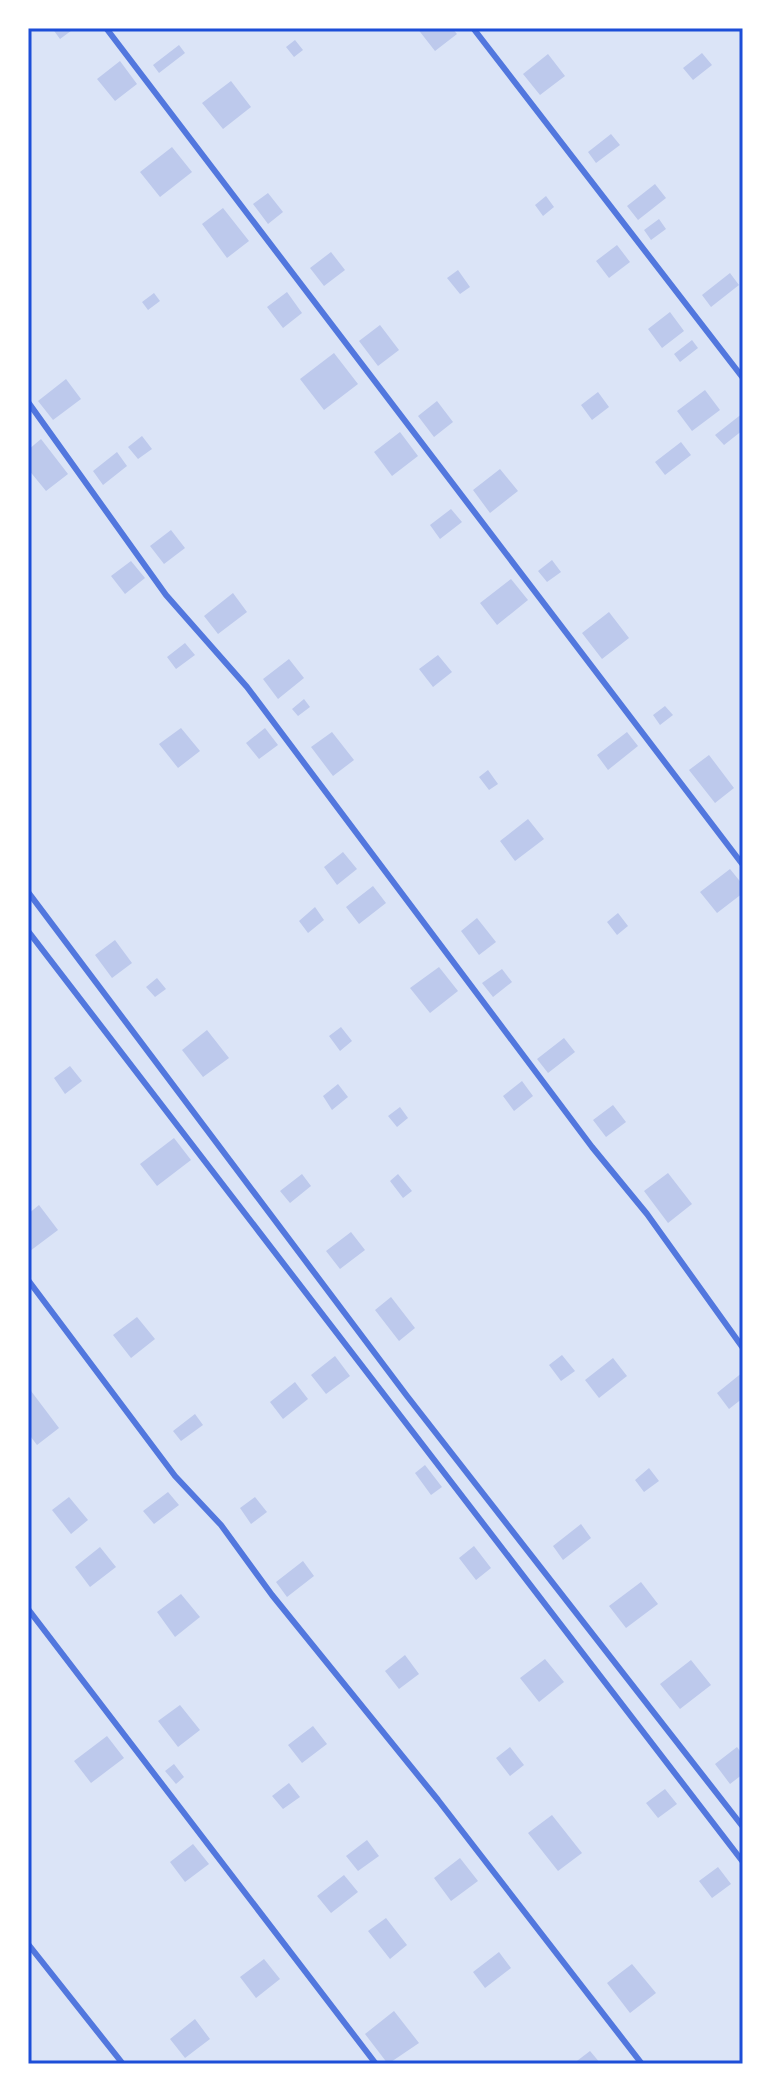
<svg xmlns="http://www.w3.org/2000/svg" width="771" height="2092" font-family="'Fira Sans',sans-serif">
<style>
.green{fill:#dbe4f7}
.building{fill:#bdc9ec}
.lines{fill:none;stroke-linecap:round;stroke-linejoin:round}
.service{stroke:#5277de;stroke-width:6}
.neatline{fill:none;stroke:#1d4ed8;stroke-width:3}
</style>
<rect width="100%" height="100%" fill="#f2f2f2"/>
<!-- green -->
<path class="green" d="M28 28H743V2064H28Z"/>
<!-- building -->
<path class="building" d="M52 28H75L60 39Z
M417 28H452L457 34 435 51Z
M295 40 303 50 294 57 286 47Z
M179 45 185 53 159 73 153 65Z
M702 53 712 65 693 80 683 68Z
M548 54 565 76 540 95 523 74Z
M120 61 137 84 115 101 97 79Z
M231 81 251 107 223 129 202 103Z
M611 134 620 145 596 163 588 152Z
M172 147 192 172 160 197 140 172Z
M655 184 666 198 638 220 627 206Z
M268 193 283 212 268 224 253 204Z
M546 196 554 207 543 216 535 205Z
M223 208 249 241 227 258 202 224Z
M659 219 666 229 651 240 644 230Z
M617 245 630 262 609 278 596 261Z
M331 252 345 270 324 286 310 268Z
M458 270 470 287 460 294 447 278Z
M730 273 739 285 711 307 702 295Z
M287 292 302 313 283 328 267 307Z
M154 293 160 301 148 310 142 302Z
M670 312 684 331 662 348 648 329Z
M380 325 399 350 378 366 359 341Z
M692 340 698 348 680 362 674 354Z
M334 353 358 384 324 410 300 379Z
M66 379 81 399 53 420 38 401Z
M705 390 720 410 692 431 677 411Z
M598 392 609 407 592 420 581 405Z
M437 401 453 422 434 437 418 416Z
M743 413V430L724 445 715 435Z
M400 432 418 456 392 476 374 452Z
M142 436 152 449 138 459 128 447Z
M41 439 68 474 46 491 28 469V450Z
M681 442 691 455 665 475 655 462Z
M117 452 127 466 103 485 93 471Z
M500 469 518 491 490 513 473 490Z
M451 509 462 522 440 539 430 525Z
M171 530 185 548 164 564 150 546Z
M552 560 561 572 547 582 538 571Z
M131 561 145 578 125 594 111 576Z
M511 579 528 600 497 625 480 603Z
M233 593 247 612 218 634 204 616Z
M609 612 629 638 602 659 582 633Z
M185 643 195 655 176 669 167 657Z
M438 655 452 672 433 687 419 669Z
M289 659 304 678 278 699 263 679Z
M304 699 310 707 298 716 292 709Z
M665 706 673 715 660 725 653 715Z
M181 728 200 751 178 768 159 744Z
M265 728 278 745 259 759 246 743Z
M332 732 354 760 333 776 311 747Z
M627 732 638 746 608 770 597 755Z
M709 755 734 788 715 803 689 770Z
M488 770 498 784 489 790 479 777Z
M528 819 544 839 515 861 500 841Z
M343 852 357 869 337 885 324 867Z
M730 869 743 885V893L717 913 700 892Z
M373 886 386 903 359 924 346 907Z
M315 907 324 920 308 933 299 921Z
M618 913 628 926 617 935 607 922Z
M477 918 496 942 479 955 461 931Z
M115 940 132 963 112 978 95 955Z
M439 967 458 991 430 1013 410 988Z
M502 969 512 982 493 997 482 983Z
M157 978 166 989 155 997 146 987Z
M341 1027 352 1041 340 1051 329 1036Z
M207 1030 229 1058 203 1077 182 1050Z
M564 1038 575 1052 548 1073 537 1059Z
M70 1066 82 1081 65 1094 54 1078Z
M522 1081 533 1096 514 1111 503 1096Z
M338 1084 348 1097 332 1110 323 1096Z
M613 1105 626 1122 606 1137 593 1120Z
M400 1107 408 1118 397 1127 388 1116Z
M174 1138 191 1160 157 1186 140 1164Z
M668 1173 692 1204 668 1223 644 1191Z
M302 1174 311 1186 290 1203 280 1191Z
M398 1174 412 1191 403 1198 390 1181Z
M39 1205 58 1230 30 1251 28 1214Z
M351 1232 365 1250 340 1269 326 1251Z
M391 1297 415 1328 399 1341 375 1310Z
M137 1317 155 1339 131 1358 113 1335Z
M562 1355 575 1371 561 1381 549 1365Z
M335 1356 350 1376 326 1394 311 1375Z
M613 1358 627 1376 599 1398 585 1380Z
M743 1372V1398L729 1409 717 1393Z
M295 1382 308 1399 283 1419 270 1402Z
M28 1387 59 1428 37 1445 28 1433Z
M195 1414 203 1425 181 1441 173 1431Z
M425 1465 442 1487 431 1495 415 1473Z
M649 1468 659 1481 644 1492 635 1480Z
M168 1492 179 1505 154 1524 143 1511Z
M69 1497 88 1520 71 1534 52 1510Z
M255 1497 267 1512 251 1524 240 1508Z
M581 1524 591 1538 563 1560 553 1546Z
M474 1546 491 1568 476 1580 459 1558Z
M100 1547 116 1567 90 1587 75 1567Z
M303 1561 314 1576 287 1597 276 1582Z
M641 1582 658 1604 626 1628 609 1606Z
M181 1594 200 1617 175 1637 157 1612Z
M405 1655 419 1674 399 1689 385 1671Z
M545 1659 564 1682 539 1702 520 1678Z
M691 1660 711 1685 680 1709 660 1684Z
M180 1705 200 1730 178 1747 158 1721Z
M313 1726 327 1744 302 1763 288 1745Z
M107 1736 124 1758 91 1783 74 1761Z
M510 1747 524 1765 510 1776 496 1758Z
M737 1747 743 1755V1774L730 1784 715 1764Z
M174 1764 184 1777 176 1784 165 1771Z
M289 1783 300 1797 283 1809 272 1796Z
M665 1789 677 1804 658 1818 646 1803Z
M552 1815 582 1853 558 1871 528 1833Z
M367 1840 379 1856 358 1871 346 1856Z
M193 1844 209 1864 185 1882 170 1862Z
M460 1858 478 1881 451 1901 434 1878Z
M718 1867 731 1884 712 1898 699 1881Z
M344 1875 358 1892 331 1913 317 1896Z
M386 1918 407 1945 390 1959 368 1931Z
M499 1952 511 1968 485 1988 473 1972Z
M264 1959 280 1979 256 1998 240 1977Z
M632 1964 656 1993 630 2013 607 1983Z
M394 2011 419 2043 388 2064 365 2034Z
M195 2019 210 2039 185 2058 170 2039Z
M590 2051 601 2064H573Z"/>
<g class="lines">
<!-- service -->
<path class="service" d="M106 28 743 865
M473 28 743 378
M28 402 166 595 247 687 592 1147 647 1214 743 1348
M28 892 407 1396 743 1827
M28 931 743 1862
M28 1280 175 1476 221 1525 272 1595 438 1800 642 2064
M28 1609 376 2064
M28 1944 123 2064"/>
</g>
<!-- border -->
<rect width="771" height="2092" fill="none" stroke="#ffffff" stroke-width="60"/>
<rect x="30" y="30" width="711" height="2032" class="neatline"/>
</svg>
